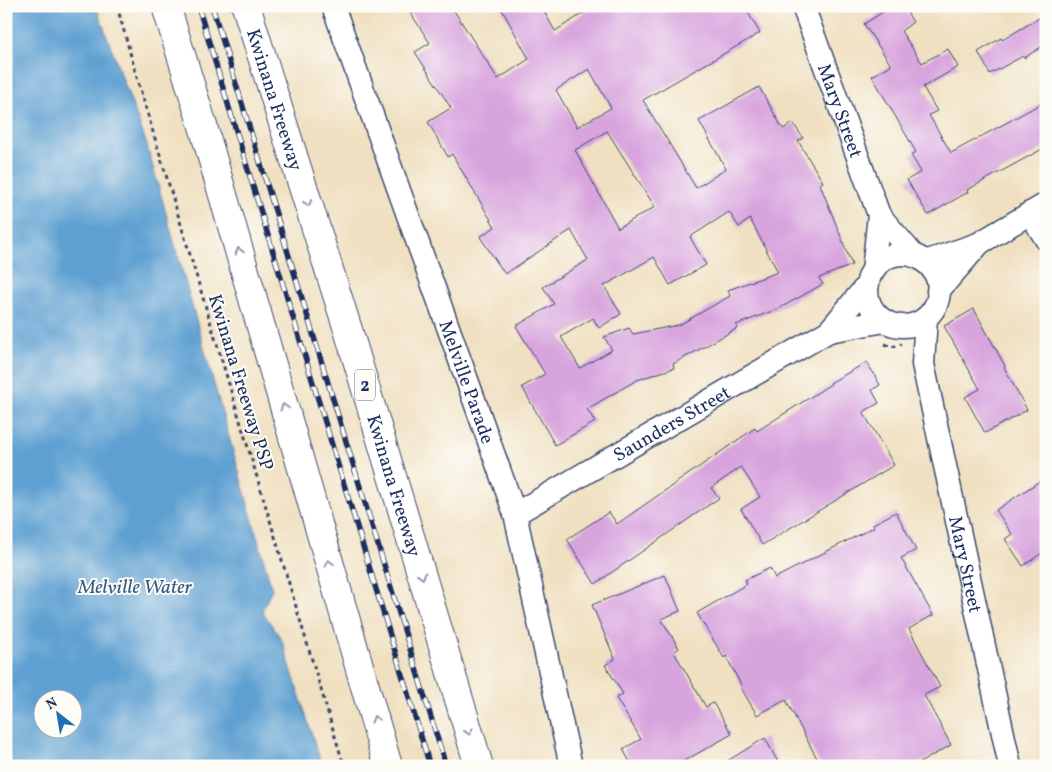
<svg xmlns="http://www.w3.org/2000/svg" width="1052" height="772" font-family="Vollkorn,serif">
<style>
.water{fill:#5fa0d2;stroke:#3d6898;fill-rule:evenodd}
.building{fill:#d8a4de;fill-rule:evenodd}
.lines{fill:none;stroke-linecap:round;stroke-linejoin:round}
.minor-casing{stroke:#3b4a6d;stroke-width:25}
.motorway-casing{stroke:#3b4a6d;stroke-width:30}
.path{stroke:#3b4a6d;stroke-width:3;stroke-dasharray:4 4;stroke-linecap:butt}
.minor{stroke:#fff;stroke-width:22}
.motorway{stroke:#fff;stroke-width:28}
.rail-casing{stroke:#1b2f5e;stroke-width:5.5}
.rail{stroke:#fdfcf7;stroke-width:4;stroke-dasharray:11;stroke-linecap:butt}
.oneway{stroke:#8d97ae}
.labels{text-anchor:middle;stroke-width:4;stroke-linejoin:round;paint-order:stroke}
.shield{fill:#fdfcf7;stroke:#5f6c8c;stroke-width:1}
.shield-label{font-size:18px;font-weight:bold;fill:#1b2f5e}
.street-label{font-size:19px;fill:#1b2f5e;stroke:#fdfcf7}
.water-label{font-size:20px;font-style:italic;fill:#365c8c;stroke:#fdfcf7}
</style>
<rect width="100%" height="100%" fill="#fdfcf7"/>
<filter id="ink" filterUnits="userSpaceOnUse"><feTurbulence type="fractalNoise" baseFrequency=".02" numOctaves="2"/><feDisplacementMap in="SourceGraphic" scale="10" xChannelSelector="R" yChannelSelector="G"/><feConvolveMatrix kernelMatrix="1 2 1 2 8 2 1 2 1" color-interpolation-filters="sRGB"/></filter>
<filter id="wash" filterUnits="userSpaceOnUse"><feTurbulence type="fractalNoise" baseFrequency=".0096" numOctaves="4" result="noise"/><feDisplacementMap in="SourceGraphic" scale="20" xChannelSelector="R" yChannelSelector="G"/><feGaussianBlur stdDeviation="1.12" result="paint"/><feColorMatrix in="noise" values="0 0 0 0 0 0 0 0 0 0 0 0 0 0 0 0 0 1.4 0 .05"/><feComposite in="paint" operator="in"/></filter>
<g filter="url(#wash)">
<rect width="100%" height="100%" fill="#f0e0c1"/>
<!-- water -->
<path class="water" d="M6 6H96L146 142 272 589 262 611 282 640 322 766H6ZM42 700H72V730H42Z"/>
<g id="blocks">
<!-- building -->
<path class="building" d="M406 6H451L498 79 529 59 500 6H541L555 31 595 6H744L760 33 643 100 696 188 726 169 699 121 759 87 783 129 793 123 803 138 798 141 823 182 820 184 852 265 819 278 823 284 780 308 736 325 738 328 673 364 674 368 637 380 587 409 595 422 555 445 522 387 545 374 516 326 554 304 543 287 588 260 571 230 505 274 480 237 495 227 452 154 448 157 428 122 451 108 415 52 430 43ZM589 69 611 108 577 127 556 90ZM607 131 655 207 618 228 575 150ZM729 212 739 227 750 219 778 272 728 290 730 296 679 325 633 334 629 328 604 337 612 350 580 368 561 337 593 318 599 328 621 314 604 286 654 257 670 285 706 265 690 237Z
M892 6H903L913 22 901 31 922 63 948 49 958 67 923 87 937 111 929 115 951 153 1046 101V147L967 190 968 192 928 215 907 180 921 172 911 155 916 152 872 76 891 65 864 24Z
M1046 14V44L1024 58 1023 56 990 74 978 52 1001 38 1002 40Z
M974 309 1005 366 1004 367 1027 410 985 433 965 397 980 389 944 326Z
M867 362 880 385 872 390 879 403 863 412 894 465 762 545 741 509 760 497 741 467 711 488 719 498 595 584 567 539 609 512 617 524 755 428 757 431 831 384 830 383Z
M1046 477V550L1023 566 1005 539 1012 534 996 510Z
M896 512 916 550 901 558 933 615 909 629 940 687 924 695 951 745 914 766H821L786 700 757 715 741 688 742 687 726 656 724 658 697 613 747 584 745 580 770 568 775 578 874 527 873 524Z
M665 575 680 611 661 619 679 648 674 652 706 707 713 703 732 734 675 766H632L623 749 641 739 616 698 623 694 605 665 615 659 592 605Z
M765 738 780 766H719Z"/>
</g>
</g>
<g filter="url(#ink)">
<use href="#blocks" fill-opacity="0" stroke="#3b4a6d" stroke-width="1"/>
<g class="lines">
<defs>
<g id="minor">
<path id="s1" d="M333 6 515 514 571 766"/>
<path id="s2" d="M803 6 879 215 914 256"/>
<path d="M1030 213 1046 239"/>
<circle cx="903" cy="290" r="36"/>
<path d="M925 262 978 244 1046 204"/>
<path d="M873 271 879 215"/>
<path d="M938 291 978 245"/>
<path id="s3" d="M926 318 923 364 1010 766"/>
<path d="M829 331 885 321"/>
<path id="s4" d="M515 514 829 331 868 284"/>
</g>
<g id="motorway">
<path d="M166 6 203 126 388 766"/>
<path id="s5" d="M246 6 349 333 479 766"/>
</g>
</defs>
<!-- minor casing -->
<use href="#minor" class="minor-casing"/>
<!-- motorway casing -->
<use href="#motorway" class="motorway-casing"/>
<!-- path -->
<path class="path" d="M117 6 141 92 344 766
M885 344 892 347 902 344"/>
<!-- minor -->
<use href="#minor" class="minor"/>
<!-- motorway -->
<use href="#motorway" class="motorway"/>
<defs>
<path id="rail" d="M198 6 430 766
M212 6 446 766"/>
</defs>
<!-- rail casing -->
<use href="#rail" class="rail-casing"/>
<!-- rail -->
<use href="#rail" class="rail"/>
</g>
<!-- one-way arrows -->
<defs><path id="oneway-chevron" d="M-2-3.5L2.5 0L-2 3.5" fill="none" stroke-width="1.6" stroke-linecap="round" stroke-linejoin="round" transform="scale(1.25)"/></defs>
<g class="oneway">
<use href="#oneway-chevron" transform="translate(308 203) rotate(73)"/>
<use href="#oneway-chevron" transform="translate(239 251) rotate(-106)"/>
<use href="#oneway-chevron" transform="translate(284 407) rotate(-106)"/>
<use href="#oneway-chevron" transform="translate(329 563) rotate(-106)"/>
<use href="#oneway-chevron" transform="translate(422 576) rotate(73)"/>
<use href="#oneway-chevron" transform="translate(375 719) rotate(-106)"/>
<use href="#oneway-chevron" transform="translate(469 732) rotate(73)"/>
</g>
</g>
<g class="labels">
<!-- shield labels -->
<rect class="shield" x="355" y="369.5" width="20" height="31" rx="4"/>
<g class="shield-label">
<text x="365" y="391">2</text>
</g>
<!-- street labels -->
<g class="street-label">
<text dy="7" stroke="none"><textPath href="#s5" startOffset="98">Kwinana Freeway</textPath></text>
<text dy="7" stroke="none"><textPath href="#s2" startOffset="111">Mary Street</textPath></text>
<text transform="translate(242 382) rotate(73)" y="7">Kwinana Freeway PSP</text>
<text dy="7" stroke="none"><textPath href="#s1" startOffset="399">Melville Parade</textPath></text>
<text dy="7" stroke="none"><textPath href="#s4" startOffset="181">Saunders Street</textPath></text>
<text dy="7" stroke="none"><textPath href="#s5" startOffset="502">Kwinana Freeway</textPath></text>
<text dy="7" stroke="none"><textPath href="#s3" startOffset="251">Mary Street</textPath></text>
</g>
<!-- water labels -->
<g class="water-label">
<text x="135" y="593">Melville Water</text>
</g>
</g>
<!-- margin -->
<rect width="1052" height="772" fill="none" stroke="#fdfcf7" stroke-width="25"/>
<!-- north arrow -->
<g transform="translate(58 714) rotate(329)"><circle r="24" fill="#fdfcf7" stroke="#a3aaba"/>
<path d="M0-4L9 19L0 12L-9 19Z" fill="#1f6fb2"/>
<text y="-8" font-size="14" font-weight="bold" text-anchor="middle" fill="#1b2f5e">N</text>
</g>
</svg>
